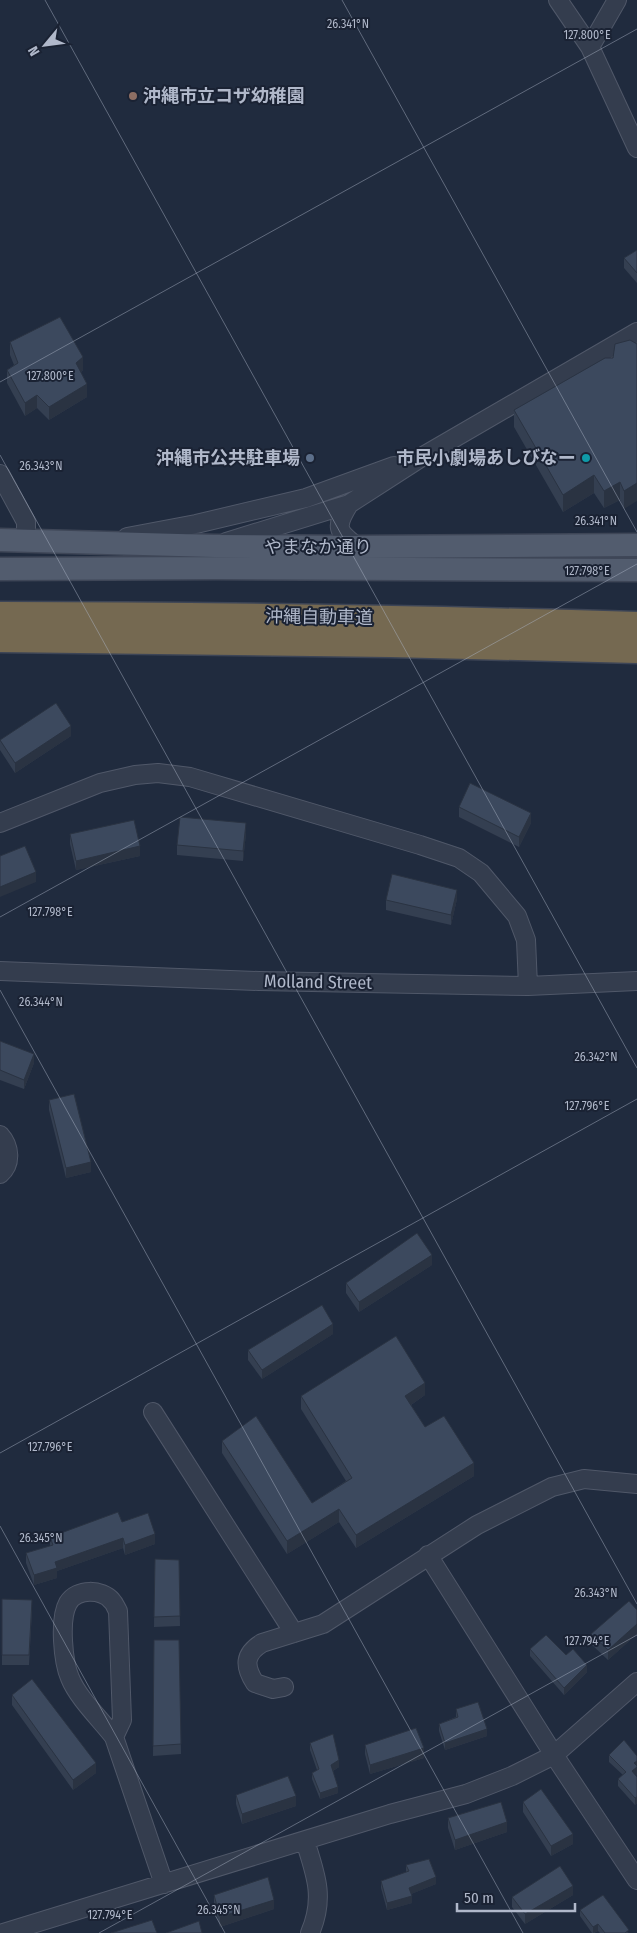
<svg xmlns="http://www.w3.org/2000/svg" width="637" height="1933" font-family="'Fira Sans Condensed','Noto Sans JP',sans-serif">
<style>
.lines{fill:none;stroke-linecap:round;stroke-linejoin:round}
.minor-casing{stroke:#505869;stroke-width:20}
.major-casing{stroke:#3e4657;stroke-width:25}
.highway-casing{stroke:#3d4556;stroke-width:29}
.minor{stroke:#343d4e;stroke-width:18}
.major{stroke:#525c6e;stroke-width:22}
.highway{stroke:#756951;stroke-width:26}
.wall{fill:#343f51}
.shaded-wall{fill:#2a3342}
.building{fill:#3c495e;stroke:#2a3342}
.ticks{fill:none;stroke:#b0b8ca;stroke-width:1;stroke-opacity:0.45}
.education-dot{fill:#8d6e63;stroke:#1a2233;stroke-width:2}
.service-dot{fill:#5c6f8a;stroke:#1a2233;stroke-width:2}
.culture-dot{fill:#0f9aa8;stroke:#1a2233;stroke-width:2}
.labels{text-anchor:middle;stroke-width:4;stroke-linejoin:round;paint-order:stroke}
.poi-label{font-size:18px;font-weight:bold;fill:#b0b8ca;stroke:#1a2233;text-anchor:end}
.street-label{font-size:18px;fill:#b0b8ca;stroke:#1a2233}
.ticks-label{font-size:12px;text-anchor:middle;fill:#b0b8ca;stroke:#1a2233;stroke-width:4;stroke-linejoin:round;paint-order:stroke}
</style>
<rect width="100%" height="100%" fill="#202b3e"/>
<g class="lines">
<defs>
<path id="minor" d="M558 0 590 47 637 148
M590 47 617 0
M0 474 26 522V540
M349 504C335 527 336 531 358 547
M127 537 196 524 306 498 394 466
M226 542 349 504 425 455 637 332
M0 823 100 783 135 775 158 773 190 777 420 845 459 858 481 873 517 916 526 940 528 986
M0 971 259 981 528 986 637 981
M0 1135C10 1146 12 1164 0 1174
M153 1412 294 1633
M428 1555 554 1755 637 1880
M284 1687 273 1689 255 1683C244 1666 244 1654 262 1643L323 1624 477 1525 552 1487 584 1479 637 1484
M114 1737C101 1720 78 1698 70 1678 63 1662 59 1619 68 1603 77 1588 102 1589 112 1601 115 1604 116 1608 118 1611L122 1720 114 1737 164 1884
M305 1841C316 1875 325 1898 310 1933
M3 1933 390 1814 466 1794 512 1776 554 1755 637 1682"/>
<path id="major" d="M0 540 214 546 358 547 637 545
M0 569 217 568 637 570"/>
<path id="highway" d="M0 615C212 615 425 619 637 625
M0 639 390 644 637 650"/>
</defs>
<!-- minor casing -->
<use href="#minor" class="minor-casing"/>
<!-- major casing -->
<use href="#major" class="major-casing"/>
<!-- highway casing -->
<use href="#highway" class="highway-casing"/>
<!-- minor -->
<use href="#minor" class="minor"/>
<!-- major -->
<use href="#major" class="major"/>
<!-- highway -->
<use href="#highway" class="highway"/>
</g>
<!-- wall -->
<path class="wall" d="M637 250V283L624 268V258Z
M630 340 624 509 620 500 604 508 594 493 563 512 514 427V410L613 358Z
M10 342 83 370 81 372 87 397 49 420 37 408 25 416 7 383V370L14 365 10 355Z
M71 736 15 773 0 750V740Z
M459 807 531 823 519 847 459 817Z
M246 833 243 861 177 855V845Z
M70 834 140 856 76 870 70 844Z
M457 899 451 925 386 910V900Z
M0 1041 34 1063 24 1089 0 1080Z
M49 1100 91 1172 66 1178 49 1110Z
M432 1265 359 1312 346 1293V1283Z
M333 1334 262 1379 248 1360V1350Z
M425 1395 411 1405 425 1427 474 1476 356 1548 339 1522 287 1554 222 1453V1441L312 1503 346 1481 301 1409V1396Z
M122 1522 155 1544 125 1555 123 1548 57 1571V1578L34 1585 26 1563V1553L50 1546V1537Z
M155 1559 179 1560 180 1626 154 1627Z
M2 1599 32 1610 29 1665H2Z
M637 1610V1634L608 1660 591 1644V1634Z
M154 1640H179L181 1754 153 1756Z
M530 1649 566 1655 587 1672 564 1695 530 1656Z
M12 1695 96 1773 73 1790 12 1705Z
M456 1709 487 1736 445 1750 439 1731V1724L456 1717Z
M310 1743 339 1767 333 1771 338 1793 320 1799 312 1779V1773L317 1770 310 1750Z
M365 1745 424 1758 370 1774 365 1754Z
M609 1755 637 1774 636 1775 637 1777V1803L635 1805 618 1786V1779L623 1775 609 1762Z
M236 1795 296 1806 242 1824 236 1804Z
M523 1802 573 1844 551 1856 523 1812Z
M448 1818 507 1832 455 1850 448 1828Z
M406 1865 436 1884 411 1894 412 1903 387 1910 381 1888V1881L406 1872Z
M214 1895 274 1909 220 1927 214 1905Z
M573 1895 525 1924 512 1907V1897Z
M580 1910 629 1933H600L598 1931 594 1933H592L580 1916Z"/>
<!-- shaded-wall -->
<path class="shaded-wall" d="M83 357V370L76 376V363Z
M87 384V397L49 420V407Z
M37 395V408L25 416V403Z
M594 475V493L563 512V495Z
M620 482V500L604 508V491Z
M637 483V501L624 509V491Z
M71 726V736L15 773V763Z
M531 813V823L519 847V837Z
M246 823V833L243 861V851Z
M140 846V856L76 870V861Z
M36 872V882L0 897V887Z
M457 890V899L451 925V915Z
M34 1054V1063L24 1089V1080Z
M91 1162V1172L66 1178V1168Z
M432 1255V1265L359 1312V1302Z
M333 1324V1334L262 1379V1370Z
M425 1383V1395L405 1409V1396Z
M474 1463V1476L356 1548V1535Z
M339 1509V1522L287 1554V1541Z
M155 1534V1544L125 1555V1545Z
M123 1538V1548L57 1571V1578L34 1585V1575L55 1562Z
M637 1624V1634L608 1660V1650Z
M587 1665V1672L564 1695V1688Z
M487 1729V1736L445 1750V1743Z
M424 1748V1758L370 1774V1765Z
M339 1760V1767L331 1772V1765Z
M637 1761V1774L632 1778V1771L634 1763Z
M96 1763V1773L73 1790V1780Z
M338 1787V1793L320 1799V1793Z
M296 1796V1806L242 1824V1814Z
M637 1797V1803L635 1805V1798Z
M507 1822V1832L455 1850V1840Z
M573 1834V1844L551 1856V1846Z
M436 1877V1884L409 1895V1888Z
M573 1886V1895L525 1924V1914Z
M412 1896V1903L387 1910V1903Z
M274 1900V1909L220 1927V1917Z
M598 1924V1931L593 1933V1927Z"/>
<!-- building -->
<path class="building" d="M637 250V273L624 258Z
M60 317 83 357 76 363 87 384 49 407 37 395 25 403 7 370 18 363 10 342Z
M630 340 637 344V483L624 491 620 482 604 491 594 475 563 495 514 410 605 358H613L615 344Z
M56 703 71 726 15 763 0 740Z
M470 783 531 813 519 837 459 807Z
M180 817 246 823 243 851 177 845Z
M134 820 140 846 76 861 70 834Z
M25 846 36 872 0 887V856Z
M392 874 457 890 451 915 386 900Z
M0 1041 34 1054 24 1080 0 1070Z
M74 1094 91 1162 66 1168 49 1100Z
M417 1233 432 1255 359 1302 346 1283Z
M322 1305 333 1324 262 1370 248 1350Z
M396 1336 425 1383 405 1396 425 1427 444 1416 474 1463 356 1535 339 1509 287 1541 222 1441 256 1416 312 1503 352 1478 301 1396Z
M118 1512 122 1522 148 1513 155 1534 125 1545 123 1538 55 1562 57 1568 34 1575 26 1553 53 1545 50 1537Z
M155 1559 179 1560 180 1616 154 1617Z
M2 1599 32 1600 29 1655H2Z
M629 1601 637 1610V1624L608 1650 591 1634Z
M546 1635 566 1655 573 1649 587 1665 564 1688 530 1649Z
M154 1640H179L181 1744 153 1746Z
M32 1679 96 1763 73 1780 12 1695Z
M478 1702 487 1729 445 1743 439 1724 458 1717 456 1709Z
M416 1728 424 1748 370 1765 365 1745Z
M333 1734 339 1760 331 1765 338 1787 320 1793 312 1773 319 1769 310 1743Z
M624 1740 637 1756V1761L634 1763 637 1766V1767L632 1771 637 1777V1797L635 1798 618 1779 626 1772 609 1755Z
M288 1776 296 1796 242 1814 236 1795Z
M541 1789 573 1834 551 1846 523 1802Z
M501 1802 507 1822 455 1840 448 1818Z
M429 1859 436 1877 409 1888 412 1896 387 1903 381 1881 409 1871 406 1865Z
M560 1866 573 1886 525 1914 512 1897Z
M268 1877 274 1900 220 1917 214 1895Z
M603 1895 629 1930 625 1933H605L598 1924 593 1927 580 1910Z
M152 1920 157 1933H111Z
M199 1921 202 1933H166Z"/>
<!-- ticks -->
<path class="ticks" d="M45 0 637 1068M342 0 637 532M0 382 637 29M0 455 637 1604M0 917 637 564M0 990 523 1933M0 1453 637 1099M0 1526 225 1933M99 1933 637 1635"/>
<!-- markers -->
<circle class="education-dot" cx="133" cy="96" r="5"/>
<circle class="service-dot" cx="310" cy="458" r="5"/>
<circle class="culture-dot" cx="586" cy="458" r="5"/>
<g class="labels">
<!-- poi labels -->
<g class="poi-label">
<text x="143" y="102" text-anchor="start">沖縄市立コザ幼稚園</text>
<text x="300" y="464">沖縄市公共駐車場</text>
<text x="576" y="464">市民小劇場あしびなー</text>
</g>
<!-- street labels -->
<g class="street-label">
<text x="318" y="553">やまなか通り</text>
<text transform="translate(319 617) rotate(1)" y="6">沖縄自動車道</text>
<text transform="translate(318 982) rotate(1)" y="6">Molland Street</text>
</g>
</g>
<g class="ticks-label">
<text x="348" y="28">26.341°N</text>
<text x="587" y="39">127.800°E</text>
<text x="50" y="380">127.800°E</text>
<text x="41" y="470">26.343°N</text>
<text x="596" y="525">26.341°N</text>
<text x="587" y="575">127.798°E</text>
<text x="50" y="916">127.798°E</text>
<text x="41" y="1006">26.344°N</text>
<text x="596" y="1061">26.342°N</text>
<text x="587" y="1110">127.796°E</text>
<text x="50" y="1451">127.796°E</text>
<text x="41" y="1542">26.345°N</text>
<text x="596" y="1597">26.343°N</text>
<text x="587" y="1645">127.794°E</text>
<text x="219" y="1914">26.345°N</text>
<text x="110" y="1919">127.794°E</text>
</g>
<!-- north arrow -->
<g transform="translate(45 45) rotate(241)" stroke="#1a2233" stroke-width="4" paint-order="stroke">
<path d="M0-4L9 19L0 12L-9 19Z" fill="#b0b8ca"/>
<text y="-8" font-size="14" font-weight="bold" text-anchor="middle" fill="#b0b8ca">N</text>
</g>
<!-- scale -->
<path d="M457 1903v8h118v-8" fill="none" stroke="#b0b8ca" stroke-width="2.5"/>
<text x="464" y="1903" font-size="15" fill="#b0b8ca" stroke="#1a2233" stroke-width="4" paint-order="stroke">50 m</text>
</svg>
